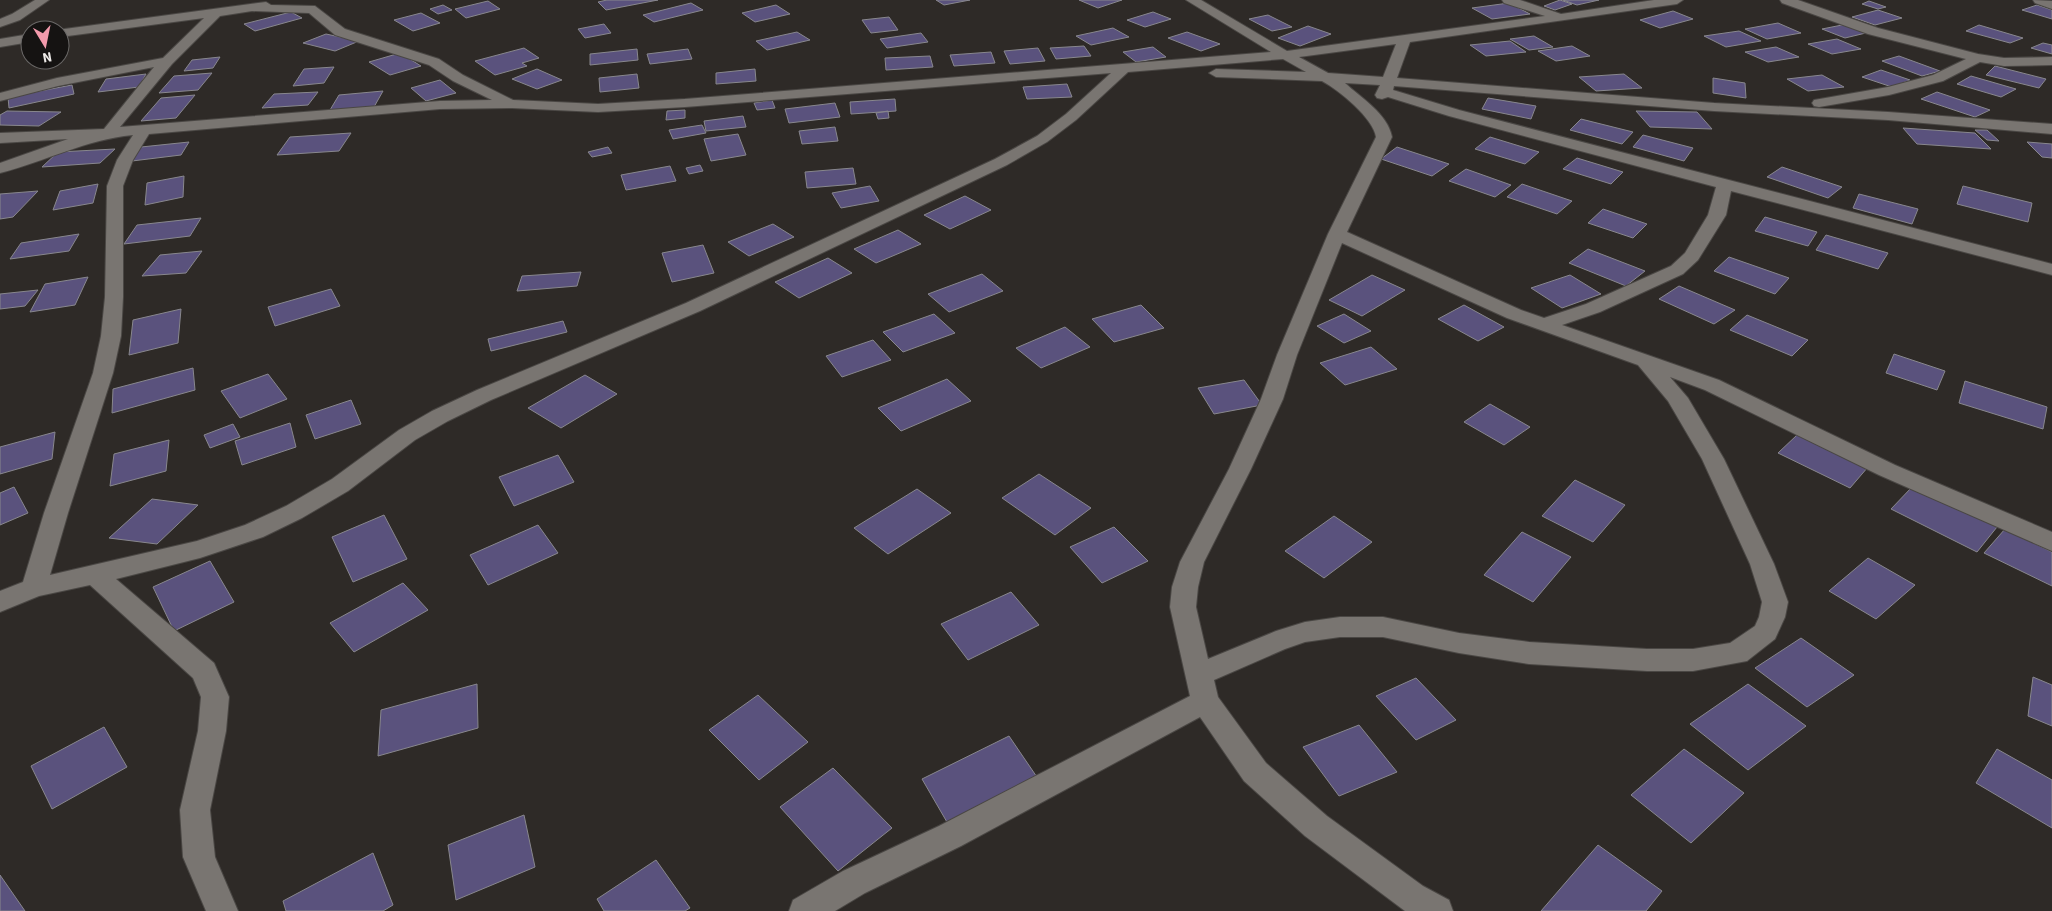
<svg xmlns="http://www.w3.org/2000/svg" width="2052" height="911" font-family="'Source Sans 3',sans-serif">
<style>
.building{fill:#5a527d;stroke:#88878d}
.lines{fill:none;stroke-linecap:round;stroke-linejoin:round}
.minor-casing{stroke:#4a4744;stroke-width:2}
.minor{fill:#797571;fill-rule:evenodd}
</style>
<rect width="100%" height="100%" fill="#2e2a27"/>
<!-- building -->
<path class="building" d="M607 0H658L606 10 598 2Z
M936 0H970L944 5Z
M1079 0H1122L1098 8Z
M1560 0 1572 4 1555 10 1544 6Z
M1563 0H1599L1577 5Z
M488 1 500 9 466 18 455 9Z
M1869 1 1886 7 1878 9 1862 4Z
M691 3 703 10 654 22 643 15Z
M1509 3 1530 14 1492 19 1472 8Z
M443 5 452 10 438 14 430 9Z
M776 5 790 14 755 22 742 13Z
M2037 5 2052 10V19L2022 10Z
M1878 10 1902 18 1875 25 1852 17Z
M1673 11 1693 19 1660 28 1640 20Z
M291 12 302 18 255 31 244 24Z
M1153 12 1171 19 1145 27 1127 20Z
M421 13 440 23 413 31 394 20Z
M1268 15 1292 27 1272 31 1249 19Z
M889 17 898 30 871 33 862 20Z
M1778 23 1801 33 1767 39 1745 29Z
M604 24 611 33 585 38 578 29Z
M1847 24 1870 32 1845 38 1822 29Z
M1979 25 2023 38 2010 43 1966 31Z
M1308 26 1331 34 1300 46 1278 38Z
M1113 28 1129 37 1091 45 1076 36Z
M1739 31 1761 41 1726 47 1704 36Z
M797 32 810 40 767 50 756 41Z
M1187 32 1220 44 1201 51 1168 38Z
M921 33 928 42 887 48 880 39Z
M326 34 359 41 335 51 303 43Z
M1534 36 1553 47 1529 50 1510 39Z
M1837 39 1861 49 1832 54 1808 44Z
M1510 41 1526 52 1486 56 1470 45Z
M2043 43 2052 45V54L2031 48Z
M1084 46 1091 56 1056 59 1050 48Z
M1572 46 1590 56 1556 61 1538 51Z
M1153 47 1166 57 1136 62 1123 52Z
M1776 47 1799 57 1768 62 1745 52Z
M524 48 539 58 522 63 527 66 495 75 475 61Z
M1038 48 1045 61 1010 64 1004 51Z
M637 49 638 60 590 65V54Z
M688 49 692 59 650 64 647 54Z
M991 52 995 63 954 66 950 55Z
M400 53 421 66 390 75 369 62Z
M930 56 933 67 886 70 885 58Z
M1899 56 1940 71 1922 76 1882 61Z
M220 57 213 68 184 71 192 60Z
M1995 66 2046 79 2039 88 1986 75Z
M334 67 324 83 293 86 304 69Z
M537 69 562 80 537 89 512 79Z
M755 69 756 81 716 84V73Z
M1881 70 1910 80 1892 87 1862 77Z
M212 73 198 90 159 93 174 76Z
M146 74 139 87 98 92 106 79Z
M637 74 639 88 600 92 599 78Z
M1624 74 1642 88 1596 91 1579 77Z
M1822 75 1844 87 1808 91 1787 79Z
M1971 76 2016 89 2001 97 1957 84Z
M1713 78 1745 83 1746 98 1713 93Z
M440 80 456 93 426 101 411 88Z
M1067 84 1072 97 1027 99 1023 87Z
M72 85 74 94 9 108 8 97Z
M383 91 374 107 330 110 339 95Z
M318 92 308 105 262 108 274 94Z
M1937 92 1990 110 1975 117 1921 99Z
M195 95 176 118 141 121 161 98Z
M1488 98 1536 106 1531 119 1482 109Z
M895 99 896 111 851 114 850 102Z
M772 100 775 108 757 110 754 103Z
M835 103 840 117 789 123 785 109Z
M685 110V118L666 120 667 111Z
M7 111 61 112 39 126 0 125V115Z
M888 111 889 118 878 119 876 113Z
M1636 111 1697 112 1712 129 1650 127Z
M743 116 746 127 706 131 704 121Z
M1581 119 1633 132 1622 144 1570 130Z
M702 125 706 133 673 139 669 130Z
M835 127 838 141 802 144 799 131Z
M1903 128 1975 133 1991 149 1917 144Z
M1975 130H1987L1999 141 1987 140Z
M351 133 339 151 277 155 290 137Z
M738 134 746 155 711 161 704 139Z
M1643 135 1693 148 1684 161 1633 147Z
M1490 137 1539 152 1525 164 1475 149Z
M189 142 181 155 132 161 141 147Z
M2027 142 2052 144V158L2042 157Z
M608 147 612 153 592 157 588 152Z
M1397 147 1449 164 1432 176 1381 159Z
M115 149 100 163 42 167 58 152Z
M1577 158 1623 172 1611 184 1563 169Z
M700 165 703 171 689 174 686 168Z
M670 166 676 181 626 190 621 175Z
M1782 167 1842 187 1828 198 1767 177Z
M853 168 856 184 807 188 805 172Z
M1466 169 1511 185 1495 197 1449 181Z
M184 176 183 197 145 205 147 183Z
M98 184 93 203 53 210 60 191Z
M1522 184 1572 201 1557 214 1507 197Z
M870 186 879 201 841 208 832 193Z
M1963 186 2032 203 2028 222 1957 204Z
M38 191 13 217 0 219V194Z
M1859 194 1918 209 1912 224 1853 208Z
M965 196 991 210 950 229 924 215Z
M1603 209 1647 224 1633 238 1588 223Z
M1765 217 1817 232 1808 246 1755 231Z
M201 218 190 236 124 244 137 225Z
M773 224 794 237 749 256 728 242Z
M898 230 921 244 876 263 854 249Z
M79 234 69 251 10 259 21 243Z
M1826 235 1888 253 1878 269 1816 250Z
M703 245 714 273 672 282 662 253Z
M1588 249 1645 271 1626 286 1569 263Z
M202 251 186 273 142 276 160 255Z
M1729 257 1789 278 1775 294 1714 271Z
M828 258 852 273 799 298 775 282Z
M581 272 577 286 517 291 522 276Z
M982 274 1003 291 949 312 928 294Z
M1372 275 1405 290 1362 316 1329 300Z
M1570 275 1601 294 1562 308 1531 288Z
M88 277 75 305 30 312 45 284Z
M1679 286 1735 310 1714 324 1659 299Z
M331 289 340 306 275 326 268 307Z
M38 290 25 306 0 309V294Z
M1141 305 1164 328 1114 342 1092 319Z
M1464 305 1504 327 1478 341 1438 319Z
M181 309 178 343 129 355 133 320Z
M934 314 955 333 903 352 883 332Z
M1344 314 1371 331 1344 343 1317 326Z
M1747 315 1808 340 1792 356 1730 330Z
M563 321 567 332 491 351 488 339Z
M1065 327 1090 347 1041 368 1016 348Z
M873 340 891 360 842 377 826 356Z
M1371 347 1397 369 1345 385 1320 363Z
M1894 354 1945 371 1937 390 1886 373Z
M193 368 195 390 112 413 113 389Z
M268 374 287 399 240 418 221 391Z
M585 375 617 394 561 428 528 408Z
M947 379 971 401 901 431 878 408Z
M1244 380 1262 405 1214 414 1198 388Z
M1965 381 2047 407 2043 429 1959 403Z
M351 400 361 424 315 439 306 415Z
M1490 404 1530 427 1504 445 1464 422Z
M290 423 296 447 242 465 235 441Z
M233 424 240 437 210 448 204 435Z
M55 432 52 459 0 474V447Z
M1797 435 1868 467 1850 488 1778 453Z
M169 440 166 471 110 486 114 454Z
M558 455 574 482 514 506 499 477Z
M1039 474 1091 508 1055 535 1002 498Z
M1575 480 1625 505 1593 542 1542 516Z
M14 487 28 513 0 525V493Z
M1912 487 1997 527 1977 552 1891 509Z
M917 489 951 513 888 554 854 528Z
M152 499 198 505 157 544 109 538Z
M384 515 407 559 353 582 332 537Z
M1334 516 1372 542 1324 578 1285 551Z
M538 525 558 553 488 585 470 555Z
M1114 527 1148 561 1102 583 1070 547Z
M2005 529 2052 552V586L1984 553Z
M1522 532 1571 557 1533 602 1484 575Z
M1868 558 1915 585 1876 619 1829 591Z
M210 561 234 602 174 631 153 587Z
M403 583 428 610 354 652 330 623Z
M1011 592 1039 625 968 660 941 624Z
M1801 638 1854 675 1807 707 1755 668Z
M2033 677 2052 685V726L2028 716Z
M1416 678 1456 720 1416 740 1376 696Z
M477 684 478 728 378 756 381 710Z
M1748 684 1806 726 1748 770 1690 724Z
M758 695 808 742 759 780 709 730Z
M1359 725 1397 772 1339 796 1303 747Z
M104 727 127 767 52 809 31 766Z
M1009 736 1041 783 951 829 922 779Z
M1684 749 1744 793 1691 843 1631 795Z
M1997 749 2052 780V828L1976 783Z
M833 768 892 828 838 871 780 807Z
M524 815 535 867 456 900 448 845Z
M1598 845 1662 891 1646 911H1541Z
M373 853 393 905 383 911H286L283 901Z
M656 860 690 908 685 911H604L597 899Z
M0 875 25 911H0Z"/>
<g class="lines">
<defs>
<path id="minor" d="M35 0H49L20 20 0 27V19L12 14Z
M1186 0H1201L1287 51 1545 16 1504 3 1502 0H1520L1561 14 1654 0H1683L1677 4 1410 42 1397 78 1714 103 1888 112 2052 124V134L1888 120 1714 111 1394 86 1393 90 1459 110 2052 264V275L1731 191 1726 215 1698 260 1683 274 1600 312 1562 325 1719 380 1895 465 2052 532V551L1879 475 1705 390 1670 377 1688 398 1724 459 1774 564 1788 602 1785 617 1775 639 1747 661 1693 671H1647L1529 664 1459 653 1383 637H1340L1305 642 1285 649 1214 680 1218 697 1266 763 1327 816 1423 886 1449 900 1453 911H1405L1305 836 1244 781 1200 717 961 846 865 893 835 911H789L793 900 843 871 939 826 1190 696 1170 607 1172 587 1180 562 1229 469 1261 399 1277 355 1328 234 1376 137C1373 118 1339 90 1322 81L1216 77 1209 73 1216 69 1306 72 1283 59 1128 72 1076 120 1047 142 1007 165 700 311 491 400 448 421 415 440 348 491 302 518 263 537 200 558 116 579 214 663 229 697 226 731 210 810 215 857 238 911H206L183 857 180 810 198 731 201 697 193 678 90 585 39 596 0 612V591L23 582 44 513 93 373 101 336 105 297 107 186 117 160 133 135C85 140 46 161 0 173V163L68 139 0 143V133L104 129 154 67 58 86 0 101V93L57 78 163 58 204 18 60 37V30H57L266 2 271 5 315 6 345 29 439 59 463 75 513 100 598 104 685 99 1271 52ZM252 11 309 13 335 35 429 65 453 81 492 100 440 101 120 127 172 64 220 16ZM1396 44 1383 77 1328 73 1299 57ZM1111 73 1066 114 1037 136 995 159 686 303 477 390 432 411 399 430 332 479 286 506 245 525 197 541 50 575 68 513 113 373 121 336 123 297V186L133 160 149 134 440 109 512 108 598 112 685 107ZM1345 83 1380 85 1375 95 1377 98 1382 99 1388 97 1449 116 1716 187 1708 215 1685 253 1671 266 1586 304 1544 318 1521 310 1347 232 1392 137C1388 114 1361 98 1345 83ZM1342 243 1507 318 1638 365 1668 401 1702 459 1750 564 1762 602 1759 617 1755 626 1730 643 1693 649H1647L1529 642 1459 633 1383 617H1340L1305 622 1276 631 1208 659 1196 607 1198 587 1204 562 1251 469 1283 399 1297 355Z
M1780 0H1798L1878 28 1978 54 2004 58 2052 57V65L2004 66 1980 62 1943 81 1889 95 1819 107 1814 106 1812 103 1814 100 1888 87 1933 75 1966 59 1868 34 1782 3Z
M2033 0 2052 1V9L2035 3Z
M30 34V42L0 47V39Z"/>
</defs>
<!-- minor casing -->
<use href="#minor" class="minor-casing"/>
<!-- minor -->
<use href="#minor" class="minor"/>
</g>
<!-- north arrow -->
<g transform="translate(45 45) rotate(170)"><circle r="24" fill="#151312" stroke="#6b6968"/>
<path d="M0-4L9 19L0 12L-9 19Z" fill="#f39aac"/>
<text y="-8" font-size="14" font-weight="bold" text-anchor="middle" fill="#edeae8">N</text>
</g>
</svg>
